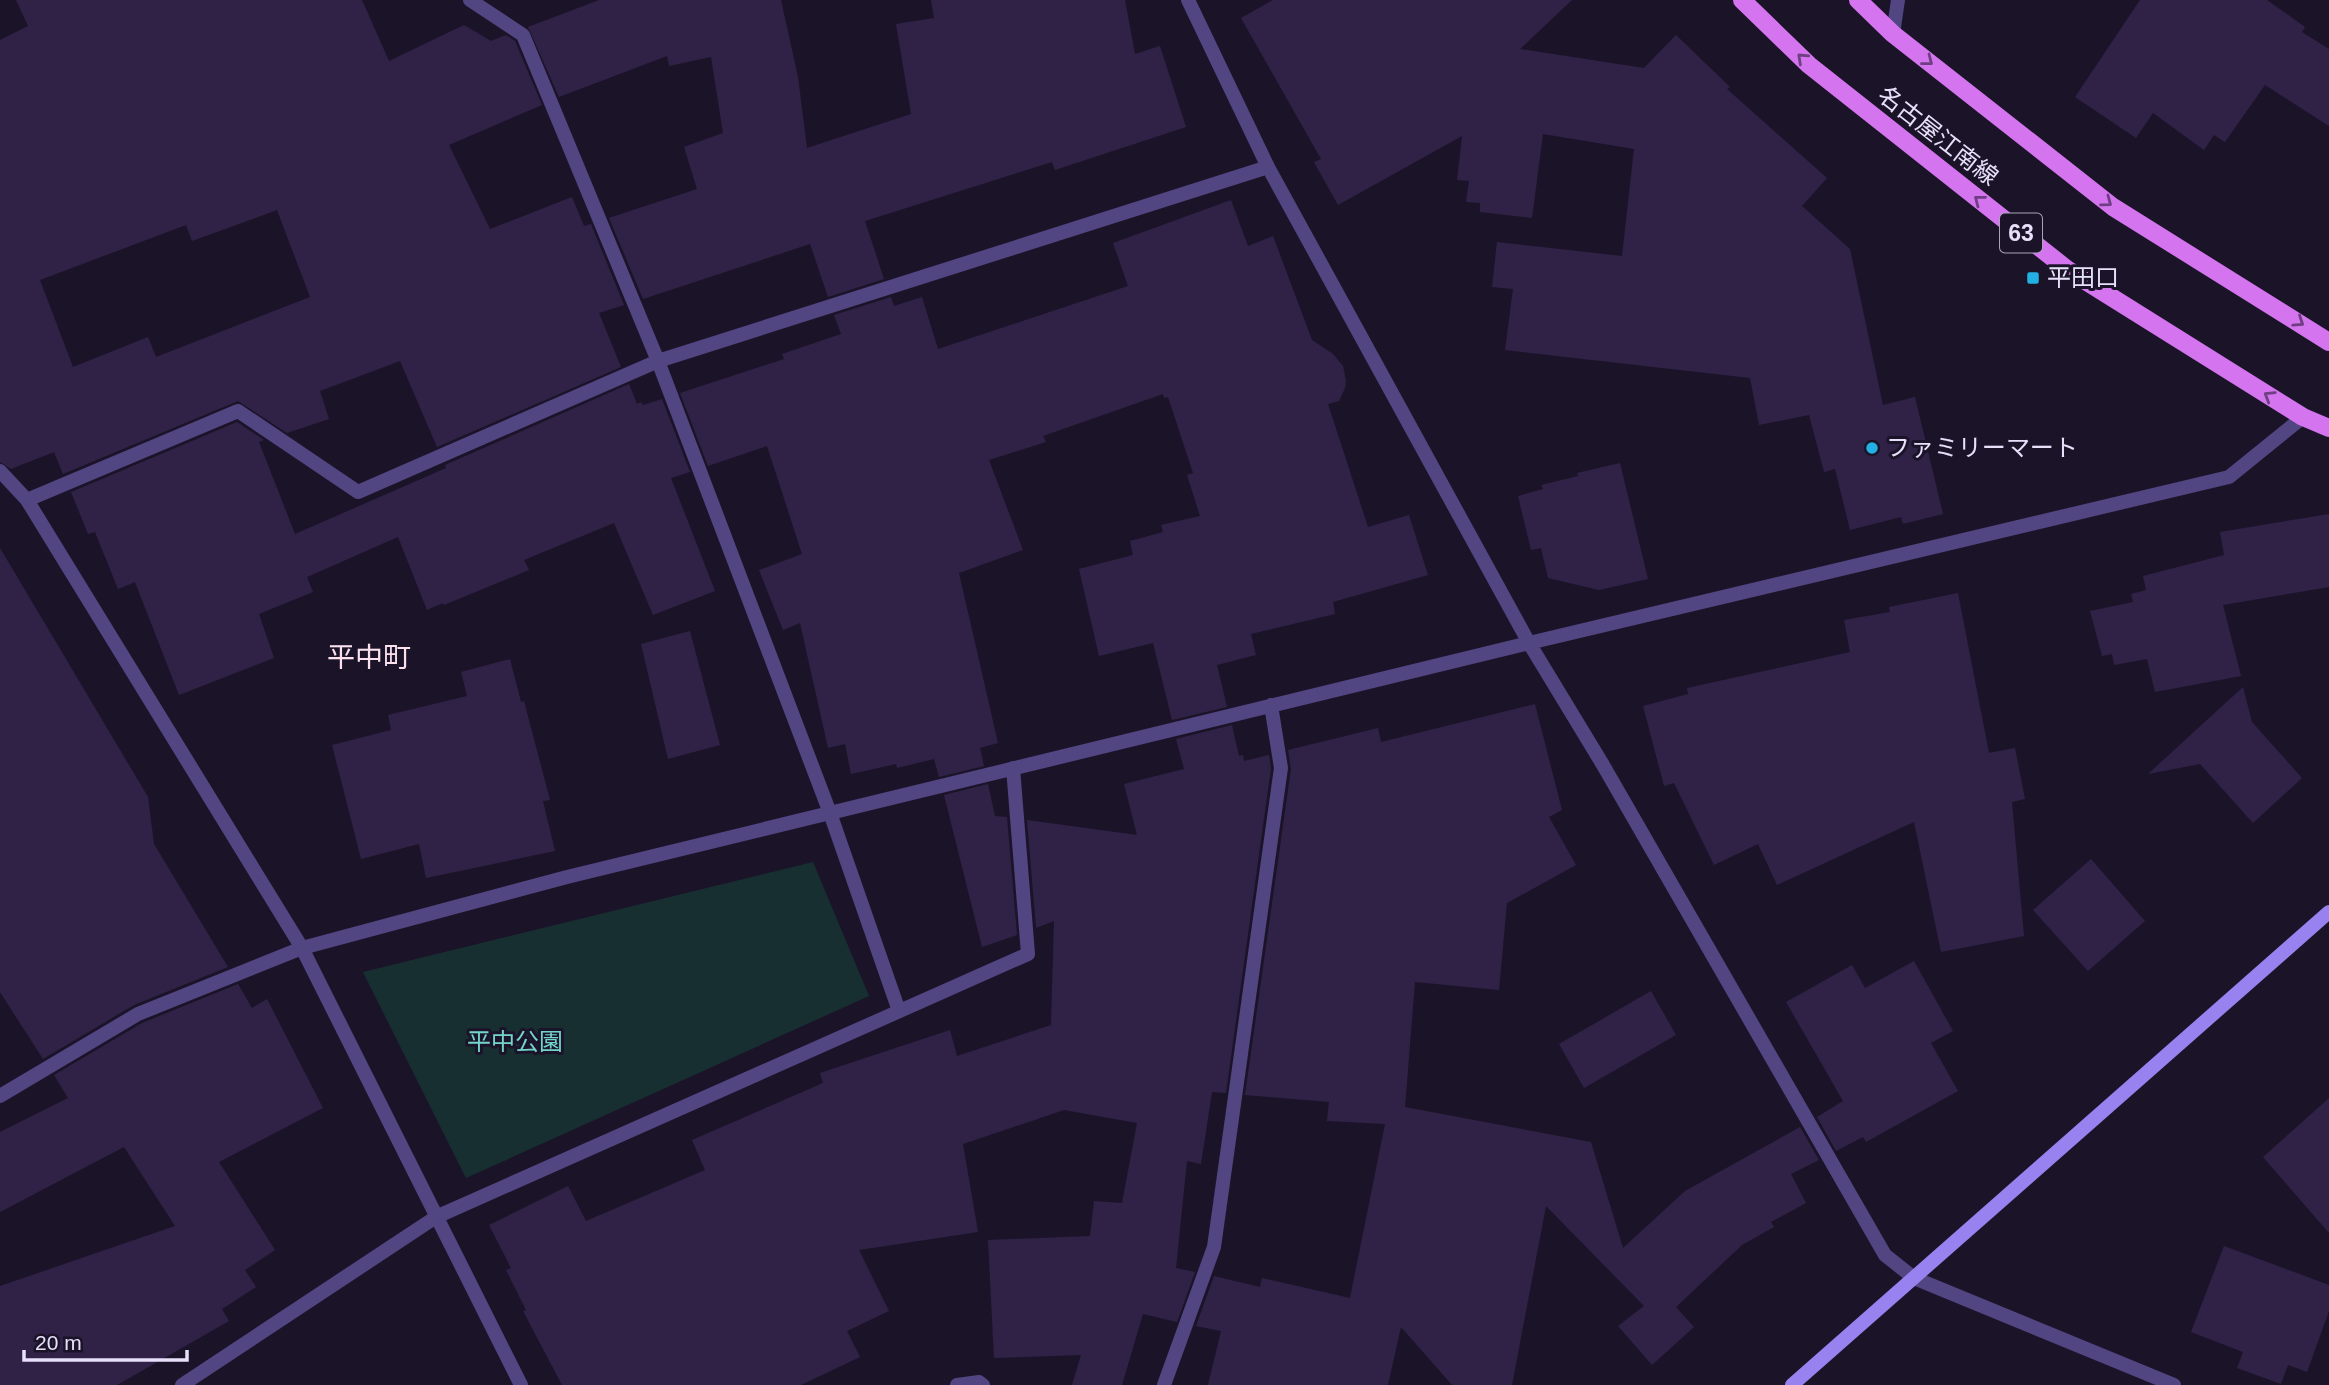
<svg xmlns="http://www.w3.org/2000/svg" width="2329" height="1385" font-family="Helvetica,'Noto Sans JP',sans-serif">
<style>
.green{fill:#182f32}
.building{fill:#302247;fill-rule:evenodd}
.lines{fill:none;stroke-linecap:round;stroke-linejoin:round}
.street{stroke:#514582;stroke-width:14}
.secondary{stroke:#9782ef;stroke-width:14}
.primary{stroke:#d474ee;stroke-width:18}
.oneway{stroke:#6e3f82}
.poi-dot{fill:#23b1e4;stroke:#1b1429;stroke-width:2.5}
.labels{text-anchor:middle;stroke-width:6;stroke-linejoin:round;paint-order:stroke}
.shield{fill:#1b1429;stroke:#aaa3bc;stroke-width:2}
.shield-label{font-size:23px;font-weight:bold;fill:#e7e0fb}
.street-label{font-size:24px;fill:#e7e0fb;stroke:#1b1429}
.poi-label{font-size:24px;fill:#e7e0fb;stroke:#1b1429;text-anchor:start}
.park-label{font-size:24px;fill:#73d4cb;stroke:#1b1429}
.quarter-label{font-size:28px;fill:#fbe1ee;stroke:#1b1429}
</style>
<rect width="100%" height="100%" fill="#1b1429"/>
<!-- green -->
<path class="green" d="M813 862 869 996 466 1178 363 972Z"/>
<!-- building -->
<path class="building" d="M16 0H362L389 61 464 25 491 41 506 35 515 41 542 105 449 145 490 229 572 197 584 226 591 224 624 305 599 313 621 367 437 447 400 361 320 391 329 419 287 433 238 401 63 474 54 452 11 469 0 462V40L28 26ZM277 210 310 297 156 357 148 337 73 367 40 280 186 225 192 241Z
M599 0H781L798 77 807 148 911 114 896 24 934 18 931 0H1125L1135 54 1160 46 1186 127 1055 170 1052 162 865 221 884 279 828 297 810 244 643 299 609 218 697 189 684 147 723 133 711 57 669 66 667 56 559 97 528 27Z
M1273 0H1572L1520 49 1644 68 1676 35 1730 87 1727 89 1827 178 1802 206 1850 249 1883 405 1915 397 1943 514 1903 524 1901 517 1850 530 1835 469 1824 472 1809 415 1759 425 1750 378 1505 350 1513 289 1492 287 1497 242 1622 256 1634 149 1543 134 1532 218 1480 212V203L1466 202 1469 181 1457 180 1462 136 1338 205 1314 162 1321 159 1241 18Z
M2140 0H2267L2305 27 2302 32 2329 49V126L2265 85 2225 142 2214 135 2204 150 2153 113 2136 138 2075 97Z
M1231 200 1248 246 1273 236 1312 340 1333 354 1343 366 1346 381 1345 388 1339 401 1328 404 1368 527 1409 515 1428 575 1333 602 1335 614 1251 634 1256 655 1217 665 1227 707 1172 720 1153 643 1099 656 1079 569 1133 555 1130 541 1163 532 1161 525 1200 516 1187 475 1193 473 1168 397 1164 398 1163 394 1043 436 1046 442 989 460 1023 550 959 573 998 743 980 748 984 766 939 777 934 759 897 768 896 764 851 774 845 744 828 748 800 623 783 630 759 570 802 554 767 446 708 466 680 393 784 359 782 354 841 334 834 315 891 297 894 306 922 297 938 349 1128 286 1113 243Z
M629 384 637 404 641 402 643 405 662 399 690 472 671 478 715 591 653 615 614 523 524 560 529 570 444 605 443 603 427 610 398 537 307 577 313 592 259 614 274 658 179 695 135 582 118 589 95 532 88 534 71 492 237 422 264 440 259 442 295 534 446 468 445 465Z
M1620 463 1648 579 1599 590 1548 578 1541 548 1531 550 1518 496 1543 489 1541 485 1578 476 1577 473Z
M2329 514V587L2223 605 2241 676 2155 692 2147 659 2114 665 2112 654 2102 656 2090 611 2133 602 2131 594 2146 590 2143 576 2224 555 2220 532Z
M0 548 148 797 154 844 228 967 134 1005 43 1059 0 992Z
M1958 593 1989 753 2015 748 2025 799 2012 802 2024 936 1941 952 1914 822 1777 885 1758 844 1714 865 1674 783 1664 786 1643 706 1688 694 1687 688 1850 652 1844 620 1890 612 1889 607Z
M690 631 720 745 668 759 641 644Z
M510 659 521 702 524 701 550 800 543 801 555 851 426 878 419 844 361 859 332 745 391 730 388 715 467 696 461 672Z
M2243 687 2252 722 2302 778 2253 823 2200 764 2148 774Z
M1535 704 1562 810 1549 817 1576 865 1507 903 1499 990 1415 982 1405 1107 1591 1142 1623 1248 1685 1191 1800 1127 1819 1160 1791 1174 1806 1203 1771 1222 1774 1227 1742 1245 1676 1307 1694 1327 1652 1365 1618 1326 1644 1306 1546 1206 1512 1385H1452L1401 1327 1388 1385H1208L1221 1331 1196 1326 1214 1276 1260 1287 1262 1278 1350 1298 1385 1124 1327 1121 1329 1102 1245 1095 1291 769 1288 750 1378 728 1381 742Z
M1232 725 1239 756 1243 755 1244 761 1269 755 1271 768 1226 1093 1212 1092 1201 1164 1187 1161 1176 1268 1195 1272 1177 1322 1143 1314 1122 1385H1072L1081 1355 994 1358 988 1240 1090 1236 1094 1201 1122 1203 1137 1123 1064 1110 963 1144 978 1232 859 1250 889 1311 847 1331 860 1357 801 1385H562L523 1311 526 1310 506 1270 511 1268 489 1225 568 1186 586 1221 705 1170 692 1140 823 1083 820 1073 950 1030 957 1056 1051 1025 1054 921 1036 928 1027 820 1137 835 1124 784 1184 769 1176 739Z
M988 784 995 816 1007 817 1017 935 982 947 944 795Z
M2091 859 2145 921 2088 971 2033 910Z
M1914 961 1953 1031 1931 1043 1958 1091 1866 1142 1863 1137 1836 1151 1817 1117 1843 1101 1786 1002 1852 965 1865 988Z
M238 984 252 1008 267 999 323 1108 219 1162 275 1250 245 1270 256 1287 222 1309 229 1321 117 1385H0V1286L175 1226 124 1147 0 1212V1132L68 1098 54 1075 142 1023Z
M1651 991 1676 1035 1584 1088 1559 1044Z
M2329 1098V1233L2263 1157Z
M2224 1246 2329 1285V1311L2307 1372 2288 1365 2281 1384 2237 1368 2243 1352 2191 1332Z"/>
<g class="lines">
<!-- street -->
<path class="street" d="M470 0 523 35 658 361 830 813 899 1011
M1188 0 1268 167 1529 643 1603 765 1885 1255 1914 1278 2174 1385
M1893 34 1898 0
M0 471 27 500 302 948 521 1385
M27 500 238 411 358 492 658 361 1268 167
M0 1096 138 1014 302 948 567 877 1529 643 2229 477 2303 417
M182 1385 436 1217 1028 954 1013 768
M957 1385 979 1382 983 1385
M1164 1385 1214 1247 1281 768 1271 705"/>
<!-- secondary -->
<path class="secondary" d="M1792 1385 2329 912"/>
<!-- primary -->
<path class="primary" d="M1742 0 1809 65 2068 270 2303 417 2329 428
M1858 0 1893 34 2113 207 2329 342"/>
</g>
<!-- one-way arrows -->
<defs><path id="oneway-chevron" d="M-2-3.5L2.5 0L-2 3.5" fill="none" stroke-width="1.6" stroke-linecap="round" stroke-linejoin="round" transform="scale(1.75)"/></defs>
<g class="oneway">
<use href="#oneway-chevron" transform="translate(1802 58) rotate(-137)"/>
<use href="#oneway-chevron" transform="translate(1928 61) rotate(38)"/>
<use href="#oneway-chevron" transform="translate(1979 200) rotate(-142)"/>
<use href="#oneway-chevron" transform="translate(2107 202) rotate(37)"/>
<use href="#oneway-chevron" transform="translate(2299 322) rotate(34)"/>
<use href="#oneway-chevron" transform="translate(2269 396) rotate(-148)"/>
</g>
<!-- markers -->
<g class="poi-dot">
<rect x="2026" y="271" width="14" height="14" rx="3.5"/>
<circle cx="1872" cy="448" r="7"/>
</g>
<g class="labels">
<!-- shield labels -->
<rect class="shield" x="2000" y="213.5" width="42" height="39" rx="5"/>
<g class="shield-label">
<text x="2021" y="241">63</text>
</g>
<!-- street labels -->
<g class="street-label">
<text transform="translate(1938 136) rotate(38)" y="8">名古屋江南線</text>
</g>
<!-- poi labels -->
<g class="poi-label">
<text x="2047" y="286">平田口</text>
<text x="1886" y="456">ファミリーマート</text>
</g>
<!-- park labels -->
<g class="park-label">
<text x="515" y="1050">平中公園</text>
</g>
<!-- quarter labels -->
<g class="quarter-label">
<text x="369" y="667">平中町</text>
</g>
</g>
<!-- scale -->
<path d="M24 1350v10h163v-10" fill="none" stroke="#e7e0fb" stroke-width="3.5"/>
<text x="35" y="1350" font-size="21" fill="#e7e0fb" stroke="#1b1429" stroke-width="5" paint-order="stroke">20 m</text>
</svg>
